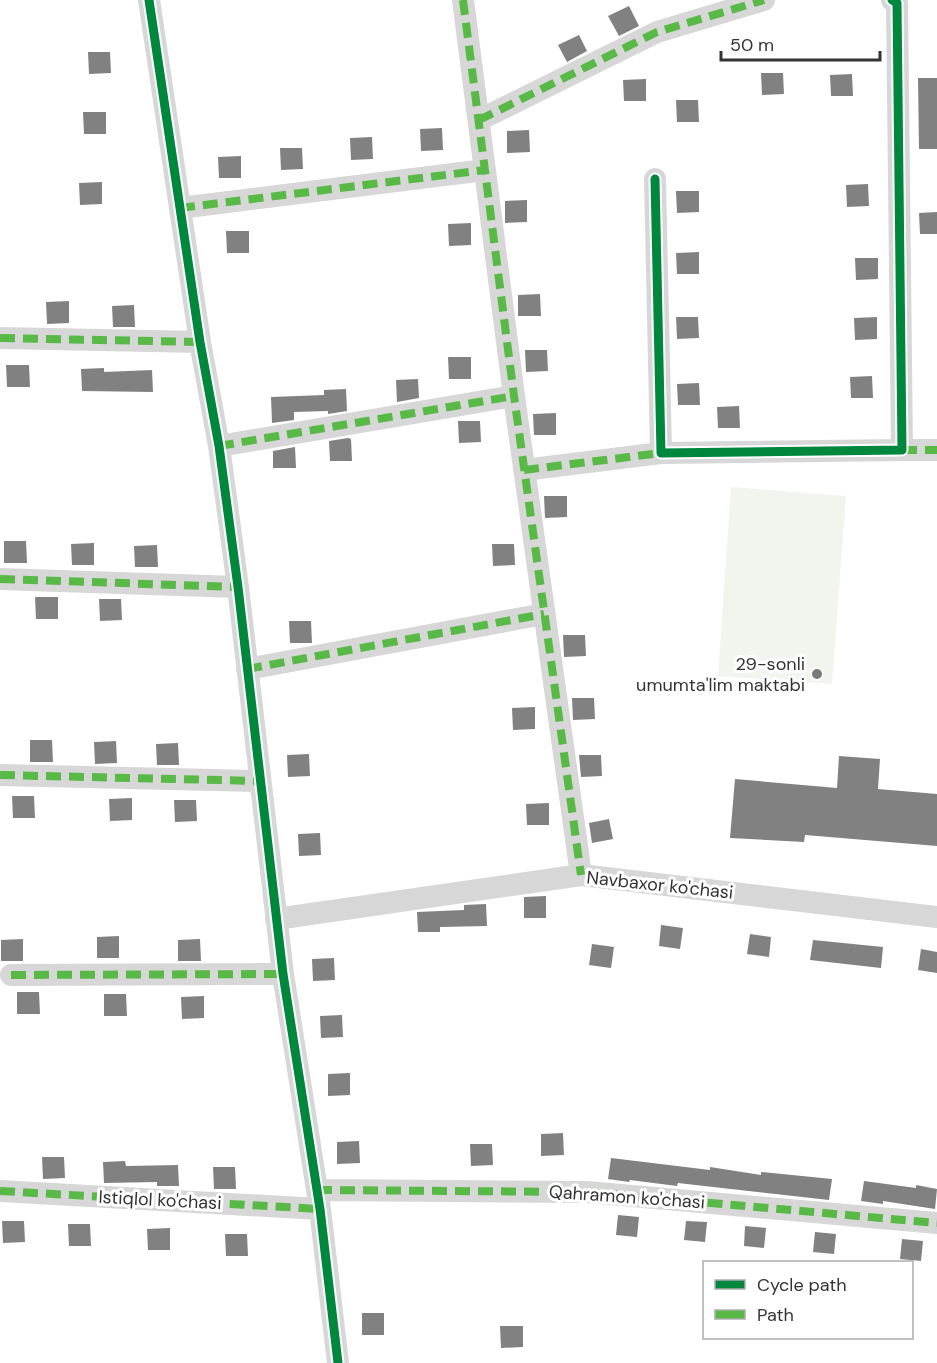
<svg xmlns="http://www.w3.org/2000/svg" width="937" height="1363" font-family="'DM Sans',sans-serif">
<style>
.green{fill:#f1f5ed}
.building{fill:#818181}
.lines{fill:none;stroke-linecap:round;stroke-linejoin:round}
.minor{stroke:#d7d7d7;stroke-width:22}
.quiet{stroke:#58b947;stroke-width:8;stroke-dasharray:15 8;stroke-linecap:butt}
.cycleway-casing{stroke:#fff;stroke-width:13}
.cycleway{stroke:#00873e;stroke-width:9}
.poi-dot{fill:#7a7a7a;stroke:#fff;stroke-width:2}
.labels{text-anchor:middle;stroke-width:6;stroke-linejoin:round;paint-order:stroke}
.poi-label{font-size:18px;fill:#333;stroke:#fff;text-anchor:end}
.street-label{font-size:18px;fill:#333;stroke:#fff}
</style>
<rect width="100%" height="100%" fill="#fff"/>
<!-- green -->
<path class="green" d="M731 487 846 496 832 684 718 676Z"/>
<!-- building -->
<path class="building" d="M629 6 639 26 619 36 608 16Z
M579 35 587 51 567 62 558 45Z
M88 52H110L111 73 89 74Z
M761 73H783L784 94 762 95Z
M852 74 853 96H831L830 75Z
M918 78H937V149H919Z
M646 79V101H624L623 80Z
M676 100H698L699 122H677Z
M83 112H106V134H84Z
M442 128 443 150 421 151 420 129Z
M529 130 530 152 507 153V131Z
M372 137 373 159 351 160 350 138Z
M280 148H302L303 169 281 170Z
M241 156V178H219L218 157Z
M102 182V204L80 205 79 183Z
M868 184 869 206 847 207 846 185Z
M676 191H699V212L677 213Z
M527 200V222L505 223V201Z
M937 212V234H920L919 213Z
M471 223V245L449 246 448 224Z
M226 231H249V253H227Z
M699 252V274H677L676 253Z
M855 258H878V279L856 280Z
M540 294 541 316H518V295Z
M69 301V323L47 324 46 302Z
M134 305 135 327H113L112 306Z
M676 317H698L699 338 677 339Z
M877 317V339L855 340 854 318Z
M525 350H547L548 371 526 372Z
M448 357H471V379H449Z
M6 365H29L30 387H7Z
M104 368V372L152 370 153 392 82 391 81 369Z
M872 376 873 398H851L850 377Z
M418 379 419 398 397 402 396 380Z
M699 383 700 405H678L677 384Z
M346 389 347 411 328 414V411L294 412V420L272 423 271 397 324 395V390Z
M739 406 740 428H718L717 407Z
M556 413V435H534L533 414Z
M458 421H480L481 442 459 443Z
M348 438 351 439 352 461H330L329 441Z
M295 447 296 468H273V451Z
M544 496H567V517L545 518Z
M4 541H26L27 563H4Z
M94 543V565H72L71 544Z
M492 544H514L515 565 493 566Z
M157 545 158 567H135L134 546Z
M35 597H58V619H36Z
M99 599H121L122 620 100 621Z
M289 621H311L312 643H290Z
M563 635H585L586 656 564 657Z
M572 698H594L595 719 573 720Z
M535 707V729L513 730 512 708Z
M30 740H52L53 762H30Z
M116 741 117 763 95 764 94 742Z
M178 743 179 765H157L156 744Z
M309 754 310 776 288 777 287 755Z
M579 755H601L602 776 581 777Z
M839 756 880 759 878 789 937 794V846L805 835 804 842 730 838 735 779 837 788Z
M12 796H34L35 818H13Z
M132 798V820L110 821 109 799Z
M174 800H196L197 821 175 822Z
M549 803V825H527L526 804Z
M609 819 613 839 592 843 589 823Z
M320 833 321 855 299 856 298 834Z
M546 896V918H524V897Z
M486 904 487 926 440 927V932H418L417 912 464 910V905Z
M661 925 683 928 680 949 659 946Z
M750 934 771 937 769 957 747 954Z
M119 936V958H97V937Z
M23 939V961H1V940Z
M200 939 201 961H178V940Z
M813 940 883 947 881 968 810 960Z
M592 944 614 947 611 968 589 965Z
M921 949 937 952V973L918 970Z
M334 958 335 980 313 981 312 959Z
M17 992H39L40 1014H17Z
M104 994H126L127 1016H104Z
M204 996V1018L182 1019 181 997Z
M342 1015 343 1037 321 1038 320 1016Z
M350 1073V1095L328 1096V1074Z
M563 1133 564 1155 541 1156V1134Z
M359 1141 360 1163 337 1164V1142Z
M470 1144H492L493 1165 471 1166Z
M42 1157H64L65 1178 43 1179Z
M611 1158 710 1170V1167L761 1175V1172L832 1179 829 1200 678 1183 677 1186 630 1180 629 1182 608 1179Z
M125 1161 126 1166 178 1165 179 1186H157V1182L104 1183 103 1162Z
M213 1167H235L236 1189H214Z
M864 1181 916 1188V1185L937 1189 935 1209 883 1201V1204L861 1201Z
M618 1215 639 1217 637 1237 616 1235Z
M2 1221H24L25 1242 3 1243Z
M686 1221 707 1222 705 1242 684 1240Z
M68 1224H90L91 1246H69Z
M745 1226 766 1228 764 1248 744 1246Z
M170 1228V1250H148L147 1229Z
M815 1232 836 1234 834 1254 813 1252Z
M225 1234H247L248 1256H226Z
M902 1239 923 1241 921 1261 900 1259Z
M362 1313H384V1335H362Z
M500 1326H523V1347L501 1348Z"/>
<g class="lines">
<!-- minor -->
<path class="minor" d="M149 0 200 342 219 446 238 587 283 974 320 1209 338 1363
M463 0 514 396 581 875
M479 120 657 32 764 0
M655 179 661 453 902 450 897 3 892 0
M180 208 485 170
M0 338 200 342
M219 446 514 396
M902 450H937
M524 470 661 453
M0 579 238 587
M247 669 544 614
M0 775 260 781
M276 919 581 875 937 917
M11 975 283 974
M317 1190 587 1192 937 1223
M0 1191 320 1209"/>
<!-- quiet -->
<path class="quiet" d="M463 0 514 396 581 875
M479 120 657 32 764 0
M180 208 485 170
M0 338 200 342
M219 446 514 396
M902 450H937
M524 470 661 453
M0 579 238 587
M247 669 544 614
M0 775 260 781
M11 975 283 974
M317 1190 587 1192 937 1223
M0 1191 320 1209"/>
<defs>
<path id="cycleway" d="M149 0 200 342 219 446 238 587 283 974 320 1209 338 1363
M655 179 661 453 902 450 897 3 892 0"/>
</defs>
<!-- cycleway casing -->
<use href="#cycleway" class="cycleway-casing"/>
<!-- cycleway -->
<use href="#cycleway" class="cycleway"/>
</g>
<!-- markers -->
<circle class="poi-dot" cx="817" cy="674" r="6"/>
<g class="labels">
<!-- poi labels -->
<g class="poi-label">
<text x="805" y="670">29-sonli<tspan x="805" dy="21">umumta'lim maktabi</tspan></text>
</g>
<!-- street labels -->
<g class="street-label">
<text transform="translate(660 885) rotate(6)" y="6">Navbaxor ko'chasi</text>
<text transform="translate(627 1197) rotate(4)" y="6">Qahramon ko'chasi</text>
<text transform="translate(160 1200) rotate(3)" y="6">Istiqlol ko'chasi</text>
</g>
</g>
<!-- legend -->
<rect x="703" y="1261" width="210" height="78" fill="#ffffff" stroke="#adadad" stroke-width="1.5"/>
<rect x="715" y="1280" width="30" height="9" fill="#00873e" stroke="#adadad" stroke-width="1.5"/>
<text x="757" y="1291" font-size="18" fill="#333333">Cycle path</text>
<rect x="715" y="1310" width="30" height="9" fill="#58b947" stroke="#adadad" stroke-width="1.5"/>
<text x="757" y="1321" font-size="18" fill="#333333">Path</text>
<!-- scale -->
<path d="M721 51v9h159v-9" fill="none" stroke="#333333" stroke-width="3"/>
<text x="730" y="51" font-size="18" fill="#333333" stroke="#ffffff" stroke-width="4.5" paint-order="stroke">50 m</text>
</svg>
